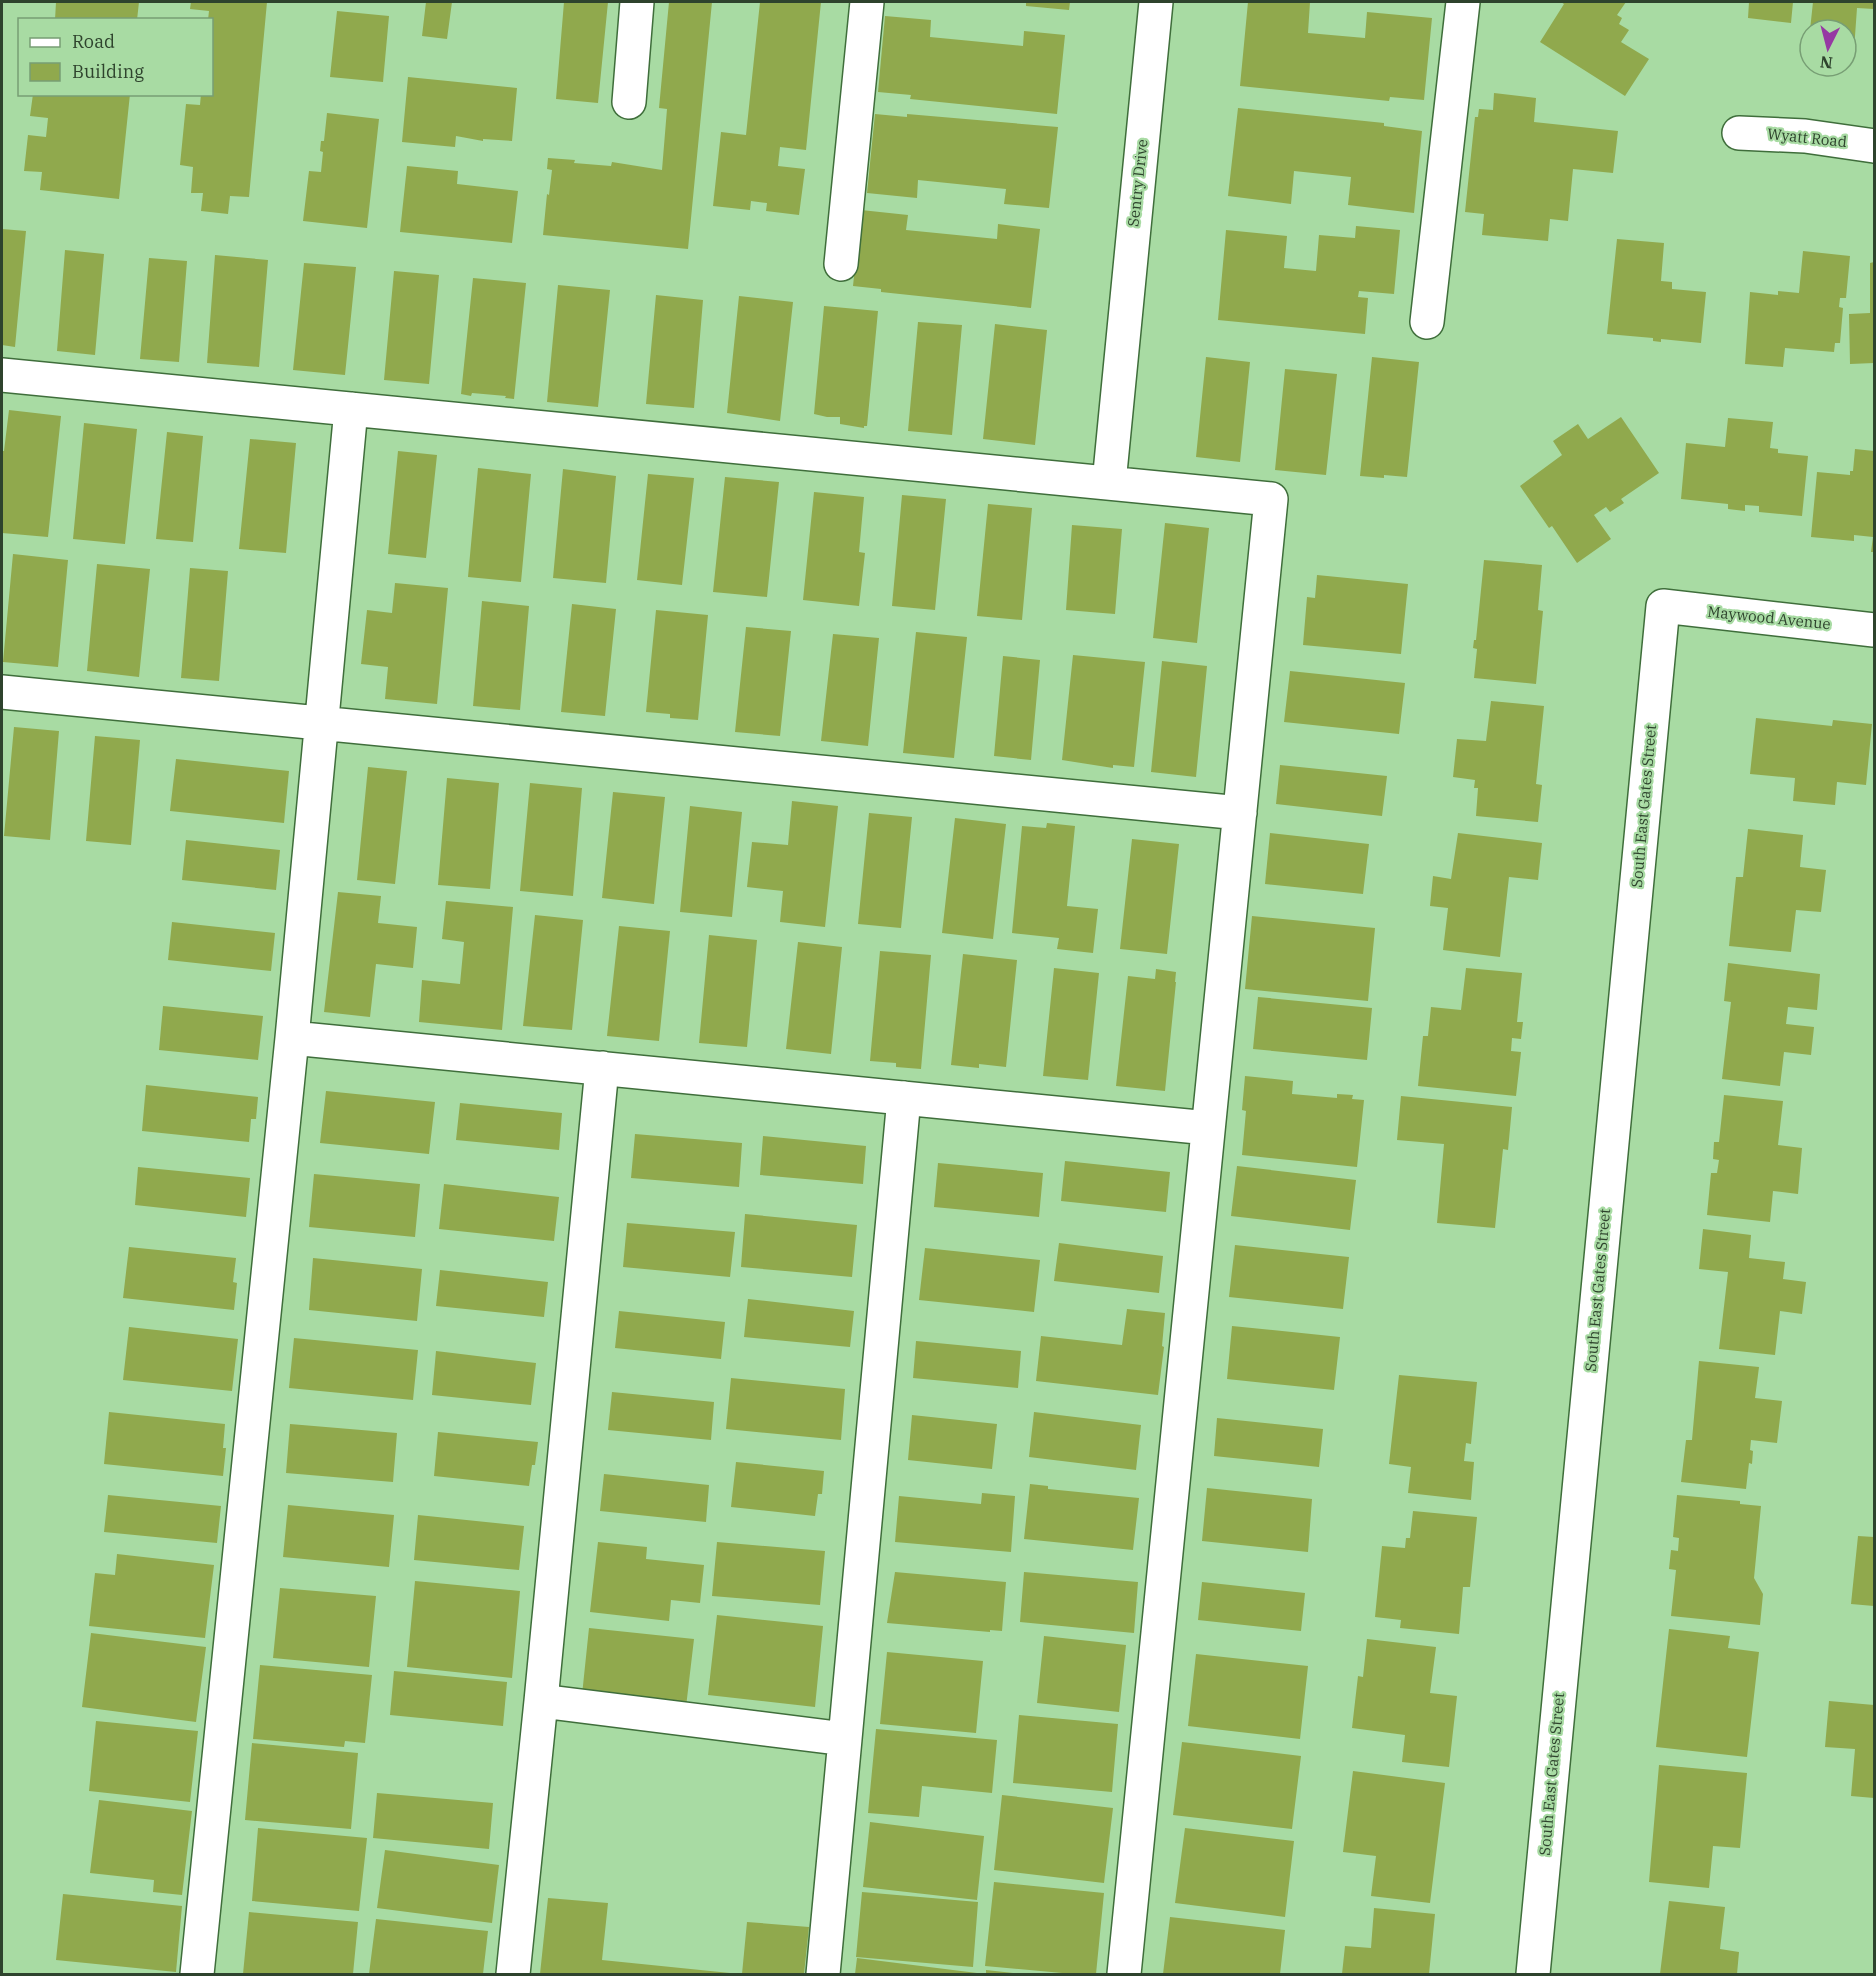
<svg xmlns="http://www.w3.org/2000/svg" width="1876" height="1976" font-family="'IBM Plex Serif',serif">
<style>
.building{fill:#90a94d}
.lines{fill:none;stroke-linecap:round;stroke-linejoin:round}
.minor-casing{stroke:#3f6e3b;stroke-width:36}
.minor{stroke:#fff;stroke-width:33}
.labels{text-anchor:middle;stroke-width:4.5;stroke-linejoin:round;paint-order:stroke}
.street-label{font-size:15px;fill:#2e432d;stroke:#a8dba3}
</style>
<rect width="100%" height="100%" fill="#a8dba3"/>
<!-- building -->
<path class="building" d="M56 2H139L137 20H55Z
M191 2H267L249 197 230 196 228 214 201 211 203 193H191L193 167 180 165 186 104 200 105 201 94H212V20H208L209 11 190 9Z
M426 2H452L447 39 422 36Z
M564 2H608L598 103 556 99Z
M669 2H712L688 249 543 235 547 194 549 195 552 170 547 169 548 158 575 160 574 163 611 166 612 162 662 170 667 109 659 108Z
M760 2H821L806 150 780 147 778 166 805 169 799 215 766 211 767 203 751 201 750 210 713 206 721 132 746 135Z
M1026 2H1070L1069 10 1026 6Z
M1248 2H1310L1308 33 1365 38 1367 12 1432 18 1424 100 1390 97 1389 101 1240 86Z
M1561 2H1626L1617 15 1622 18 1619 24 1629 30 1621 42 1649 59 1625 96 1540 42 1564 4Z
M1749 2H1793L1791 23 1748 18Z
M1813 2H1874V9L1857 8 1854 50 1846 49V30H1810Z
M337 11 389 16 383 82 330 77Z
M885 16 931 20 930 37 1023 46 1024 31 1065 35 1057 114 910 99 911 95 878 92Z
M408 77 517 88 512 141 483 139V141L456 136 455 147 402 142Z
M1494 93 1536 98 1534 122 1618 131 1613 173 1573 169 1568 221 1550 219 1548 241 1482 235 1484 214 1465 212 1475 117H1478L1479 109 1493 110Z
M33 94H130L119 199 40 190 42 172 24 171 28 135 46 137 48 118 30 116Z
M1238 108 1384 123V126L1422 131 1414 213 1348 205 1351 177 1294 171 1291 204 1228 196Z
M327 113 379 119 367 228 303 221 309 171 321 172 323 152 320 151 321 141H324Z
M875 114 907 117V114L1058 127 1049 208 1004 204 1006 189 918 180 917 198 867 193Z
M407 166 458 171 457 184 518 191 512 243 400 232Z
M861 210 908 215 906 230 997 239 998 224 1040 229 1031 308 881 292V289L853 286Z
M1356 226 1400 230 1394 294 1359 291 1358 297 1368 298 1365 334 1218 320 1226 230 1287 236 1284 268 1316 271 1319 235 1355 238Z
M2 229 26 231 15 347 2 345Z
M1617 239 1664 243 1661 281 1672 282V289L1706 292 1701 343 1661 339V342L1653 341V338L1607 334Z
M65 250 104 254 95 355 57 351Z
M1803 251 1850 256 1846 298H1840L1839 307 1843 308 1840 343H1835L1834 352 1785 348 1783 367 1745 364 1750 292 1778 295V291L1799 293Z
M215 255 268 260 259 367 207 363Z
M149 258 187 261 179 362 140 359Z
M1874 262V363L1850 364 1849 314 1870 313V263Z
M304 263 356 267 345 375 293 370Z
M394 271 439 275 429 384 384 380Z
M473 278 526 283 514 399 505 398 506 396 472 393 471 396 461 394Z
M558 285 610 290 598 407 547 402Z
M656 295 703 300 694 408 646 404Z
M739 296 793 302 780 421 727 413Z
M824 306 878 311 867 426H864V428L840 424V417H827L814 414Z
M918 322 962 325 952 435 908 431Z
M995 324 1047 330 1035 445 983 439Z
M1206 357 1250 362 1240 462 1196 457Z
M1372 357 1419 362 1407 477 1384 475V478L1360 476Z
M1285 369 1337 374 1326 475 1275 470Z
M9 410 61 416 48 537 2 533V451H4Z
M1621 417 1659 473 1621 499 1624 503 1610 512 1606 507 1594 515 1611 539 1577 563 1552 526 1549 528 1520 486 1562 455 1553 441 1578 424 1588 439Z
M1728 418 1773 422 1770 448 1778 449V453L1808 456 1802 516 1759 512V506L1745 505V511L1728 509V504L1681 499 1686 443 1725 447Z
M84 423 137 429 125 544 73 539Z
M167 432 203 436 193 542 156 539Z
M250 439 296 443 286 553 239 549Z
M1855 449 1874 451V552H1871L1873 537 1854 535V541L1811 537 1817 472 1850 475V471H1853Z
M398 451 437 455 426 558 388 554Z
M478 468 531 474 521 582 468 577Z
M563 469 616 476 606 583 553 578Z
M648 474 694 478 682 585 637 580Z
M725 477 779 482 767 597 713 592Z
M814 492 864 497 859 552 865 553 859 606 803 600Z
M902 495 946 499 935 610 892 606Z
M988 504 1032 508 1022 620 977 616Z
M1165 523 1209 528 1197 643 1153 638Z
M1072 525 1122 529 1115 614 1066 610Z
M13 554 68 560 58 667 3 662Z
M1484 560 1542 565 1538 610 1543 611 1536 684 1474 678 1477 649 1473 648 1474 640H1476Z
M97 564 150 569 139 677 87 671Z
M190 568 228 571 219 681 181 678Z
M1317 575 1408 584 1401 654 1303 645 1307 597 1315 598Z
M395 583 448 588 437 704 385 699 388 667 361 664 367 610 392 613Z
M482 601 529 606 520 710 473 706Z
M572 604 616 609 605 716 561 712Z
M656 610 708 615 698 720 670 718V714L646 712Z
M746 627 791 631 780 736 735 732Z
M916 632 967 637 954 758 903 753Z
M833 634 879 638 868 746 821 741Z
M1073 655 1145 662 1134 767 1113 765V768L1062 760Z
M1003 656 1040 660 1031 760 994 756Z
M1162 661 1207 666 1196 777 1151 772Z
M1290 671 1405 683 1399 734 1284 722Z
M1491 701 1544 706 1536 784 1542 785 1538 822 1476 816 1478 788H1474L1475 780 1453 777 1457 739 1486 741Z
M1756 718 1832 726 1833 720 1872 724 1866 785 1837 782 1835 805 1793 801 1795 778 1750 774Z
M14 727 59 731 50 840 4 836Z
M95 736 140 740 131 845 86 841Z
M176 759 289 771 284 823 170 811Z
M1280 765 1387 776 1382 816 1276 804Z
M368 767 407 771 395 884 357 880Z
M447 778 499 783 490 889 438 885Z
M530 783 582 788 573 896 520 891Z
M613 792 665 797 654 904 602 898Z
M792 801 838 806 825 927 780 922 783 891 747 887 752 842 788 845Z
M690 806 742 812 732 917 680 912Z
M869 813 912 817 901 928 858 924Z
M955 818 1006 824 993 939 942 933Z
M1047 823 1075 826 1067 906 1098 909 1093 953 1057 949 1059 938 1012 933 1022 826 1046 828Z
M1748 829 1803 835 1800 867 1826 870 1821 912 1796 910 1791 952 1729 946 1736 877H1743Z
M1270 833 1369 844 1363 894 1265 884Z
M1458 833 1542 843 1538 880 1509 877 1500 957 1443 950 1448 908 1430 906 1433 876 1451 879Z
M1132 839 1179 844 1167 954 1120 949Z
M186 840 280 850 276 890 182 880Z
M338 892 381 896 378 923 417 927 413 968 376 964 370 1017 324 1012Z
M446 901 513 907 502 1030 419 1022 422 980 460 984 464 942 442 939Z
M535 915 583 920 572 1030 523 1026Z
M1252 916 1375 928 1368 1001 1245 989Z
M172 922 275 933 271 971 168 960Z
M619 926 670 931 659 1041 607 1036Z
M709 935 757 940 747 1047 699 1043Z
M798 942 842 947 831 1054 786 1049Z
M880 951 931 955 921 1069 896 1067V1063L870 1061Z
M963 954 1017 960 1006 1067 979 1064V1068L951 1065Z
M1728 963 1820 974 1817 1010 1788 1007 1786 1024 1814 1027 1811 1055 1784 1052 1780 1086 1722 1079 1731 1002 1724 1001Z
M1054 968 1099 973 1088 1080 1043 1076Z
M1466 968 1522 973 1517 1022H1523L1521 1039 1512 1038 1511 1051 1521 1052 1516 1096 1418 1086 1423 1036H1428L1431 1007 1461 1010Z
M1156 969 1176 972 1175 982H1176L1165 1091 1116 1086 1128 976 1155 979Z
M1258 997 1372 1008 1367 1060 1253 1049Z
M163 1006 263 1016 258 1060 159 1050Z
M1245 1076 1293 1081 1292 1094 1337 1098V1094L1353 1095 1352 1099 1364 1100 1357 1167 1242 1155 1246 1111 1242 1110Z
M146 1085 258 1097 256 1119H251L249 1142 142 1131Z
M326 1091 435 1102 429 1154 320 1143Z
M1724 1095 1783 1101 1778 1145 1802 1148 1798 1194 1773 1191 1770 1222 1707 1215 1711 1173H1717L1719 1160 1713 1159 1714 1142H1719Z
M1401 1096 1512 1107 1508 1150 1503 1149 1495 1228 1437 1223 1444 1144 1397 1140Z
M460 1103 562 1113 559 1150 456 1140Z
M635 1134 742 1143 739 1187 631 1178Z
M763 1136 866 1146 863 1184 760 1175Z
M1065 1161 1170 1172 1166 1212 1061 1201Z
M938 1163 1043 1173 1039 1217 934 1207Z
M1237 1166 1356 1180 1350 1230 1231 1216Z
M138 1167 250 1178 246 1217 135 1205Z
M314 1174 420 1184 415 1237 309 1227Z
M444 1184 559 1197 554 1241 439 1229Z
M745 1214 857 1225 852 1277 741 1267Z
M627 1223 735 1232 730 1277 623 1267Z
M1703 1229 1751 1235 1749 1258 1785 1262 1783 1279 1806 1282 1802 1314 1780 1311 1775 1355 1719 1349 1728 1272 1699 1269Z
M1059 1243 1163 1256 1159 1293 1054 1281Z
M1235 1245 1349 1257 1343 1309 1229 1297Z
M129 1247 236 1258 233 1282 237 1283 234 1310 123 1298Z
M925 1248 1040 1260 1034 1312 919 1300Z
M313 1258 422 1269 417 1321 309 1310Z
M440 1270 548 1282 544 1317 436 1306Z
M748 1299 854 1311 850 1347 744 1337Z
M1127 1309 1165 1313 1162 1346 1164 1347 1158 1395 1036 1381 1041 1336 1122 1345Z
M619 1311 725 1322 721 1359 615 1348Z
M1232 1326 1340 1337 1334 1390 1227 1379Z
M129 1327 238 1339 232 1391 123 1380Z
M294 1338 418 1350 413 1400 289 1388Z
M916 1341 1021 1351 1018 1388 913 1378Z
M436 1351 536 1363 531 1405 432 1395Z
M1699 1361 1759 1367 1755 1398 1782 1401 1777 1443 1751 1440 1750 1450 1753 1451 1752 1464 1749 1463 1746 1489 1681 1482 1686 1440H1692Z
M1399 1375 1477 1382 1471 1444 1466 1443 1464 1461 1474 1462 1471 1500 1408 1493 1411 1467 1389 1464Z
M731 1378 845 1389 841 1440 726 1429Z
M612 1392 714 1402 711 1440 608 1430Z
M109 1412 225 1424 223 1448H226L223 1476 104 1464Z
M1034 1412 1141 1425 1136 1470 1029 1457Z
M912 1415 997 1424 992 1469 908 1460Z
M1217 1418 1323 1429 1319 1467 1214 1456Z
M290 1424 397 1433 393 1482 286 1473Z
M438 1432 538 1442 535 1465H532L529 1486 434 1476Z
M736 1462 824 1471 822 1494H818L815 1516 731 1507Z
M604 1474 709 1485 706 1522 600 1511Z
M1030 1484 1048 1486V1489L1139 1498 1133 1550 1024 1539Z
M1207 1488 1312 1499 1308 1552 1202 1541Z
M982 1493 1015 1496 1011 1552 895 1542 899 1496 981 1504Z
M108 1495 221 1506 217 1543 104 1532Z
M1677 1495 1740 1501V1504L1761 1506 1754 1578 1763 1594 1760 1625 1671 1616 1676 1570 1669 1569 1671 1550 1678 1551 1679 1538 1673 1537Z
M288 1505 394 1515 389 1567 283 1557Z
M1413 1511 1477 1517 1470 1587H1463L1459 1634 1400 1628 1401 1620 1375 1617 1382 1546 1405 1548 1406 1538H1410Z
M418 1515 524 1526 519 1570 414 1560Z
M1858 1536 1874 1537V1606L1851 1604Z
M598 1542 647 1547 646 1559 704 1565 700 1603 671 1600 669 1621 590 1612Z
M717 1542 825 1551 820 1605 712 1596Z
M117 1554 214 1565 205 1638 89 1626 95 1573 115 1575Z
M895 1572 1006 1582 1002 1631 990 1630V1632L887 1623Z
M1024 1572 1138 1582 1134 1633 1020 1622Z
M415 1581 520 1591 512 1678 407 1667Z
M1202 1582 1305 1593 1301 1631 1198 1620Z
M280 1588 376 1596 369 1667 273 1658Z
M717 1615 823 1626 815 1707 708 1695Z
M589 1628 694 1639 686 1707 582 1695Z
M1669 1629 1730 1636 1728 1648 1759 1652 1747 1757 1656 1747Z
M91 1633 206 1647 196 1722 82 1707Z
M1044 1636 1126 1645 1119 1712 1037 1703Z
M1367 1639 1436 1647 1430 1693 1457 1696 1449 1767 1402 1762 1405 1735 1352 1728 1358 1676 1363 1677Z
M887 1652 983 1661 976 1733 880 1724Z
M1196 1654 1308 1666 1300 1739 1188 1726Z
M260 1665 372 1675 365 1743 345 1741 344 1747 253 1739Z
M394 1671 507 1682 503 1726 390 1715Z
M1829 1701 1874 1705V1798L1851 1796 1855 1749 1825 1747Z
M1019 1715 1118 1724 1112 1792 1013 1783Z
M96 1721 198 1731 190 1802 89 1791Z
M876 1729 997 1740 992 1793 922 1786 919 1817 868 1813Z
M1182 1742 1301 1756 1292 1829 1173 1815Z
M252 1743 358 1753 351 1829 245 1820Z
M1659 1765 1747 1773 1740 1848 1713 1846 1709 1888 1649 1882Z
M1353 1771 1445 1783 1430 1903 1371 1896 1376 1856 1343 1852Z
M377 1793 493 1803 489 1849 373 1838Z
M1002 1795 1113 1808 1104 1883 994 1870Z
M99 1800 192 1811 182 1895 153 1892 154 1880 90 1873Z
M870 1822 984 1836 977 1900 863 1887Z
M258 1828 367 1838 359 1911 252 1901Z
M1185 1828 1294 1841 1285 1917 1175 1903Z
M385 1850 499 1865 492 1923 377 1908Z
M994 1882 1104 1893 1096 1974H1073L985 1966Z
M862 1892 978 1902 973 1967 856 1957Z
M63 1894 182 1906 176 1972 56 1960Z
M548 1898 608 1903 602 1960 730 1973V1974H540Z
M1669 1901 1725 1907 1720 1949 1739 1952 1737 1974H1660Z
M1374 1908 1435 1914 1429 1974H1342L1345 1946 1371 1948Z
M249 1912 358 1922 353 1974H243Z
M1170 1917 1285 1930 1280 1974H1163Z
M376 1919 488 1931 483 1974H369Z
M747 1922 809 1927 804 1974H742Z
M857 1958 977 1973V1974H855Z
M986 1970 1013 1973V1974H986Z"/>
<g class="lines">
<defs>
<path id="minor" d="M629 102 637 2
M1739 133 1805 136 1874 146
M841 264 867 2
M1427 322 1463 2
M2 375 1271 499 1124 1974
M1109 483 1156 2
M2 692 1240 813
M292 1038 1208 1128
M541 1701 602 1068
M845 1739 904 1098
M197 1974 292 1038 351 409
M513 1974 541 1701 845 1739 823 1974
M1533 1974 1663 606 1874 630"/>
</defs>
<!-- minor casing -->
<use href="#minor" class="minor-casing"/>
<!-- minor -->
<use href="#minor" class="minor"/>
</g>
<g class="labels">
<!-- street labels -->
<g class="street-label">
<text transform="translate(1807 138) rotate(6)" y="5">Wyatt Road</text>
<text transform="translate(1138 183) rotate(-84)" y="5">Sentry Drive</text>
<text transform="translate(1769 618) rotate(6)" y="5">Maywood Avenue</text>
<text transform="translate(1644 806) rotate(-85)" y="5">South East Gates Street</text>
<text transform="translate(1598 1290) rotate(-85)" y="5">South East Gates Street</text>
<text transform="translate(1552 1774) rotate(-85)" y="5">South East Gates Street</text>
</g>
</g>
<!-- border -->
<rect width="1876" height="1976" fill="none" stroke="#2e432d" stroke-width="6"/>
<!-- legend -->
<rect x="18" y="18" width="195" height="78" fill="#a8dba3" stroke="#779e74" stroke-width="1.5"/>
<rect x="30" y="38" width="30" height="9" fill="#ffffff" stroke="#779e74" stroke-width="1.5"/>
<text x="72" y="48" font-size="18" fill="#2e432d">Road</text>
<rect x="30" y="63" width="30" height="18" fill="#90a94d" stroke="#779e74" stroke-width="1.5"/>
<text x="72" y="78" font-size="18" fill="#2e432d">Building</text>
<!-- north arrow -->
<g transform="translate(1828 48) rotate(186)"><circle r="28" fill="#a8dba3" stroke="#779e74" stroke-width="1.5"/>
<path d="M0-4.5L10 22L0 15L-10 22Z" fill="#9639a3"/>
<text y="-9" font-size="16" font-weight="bold" text-anchor="middle" fill="#2e432d">N</text>
</g>
</svg>
